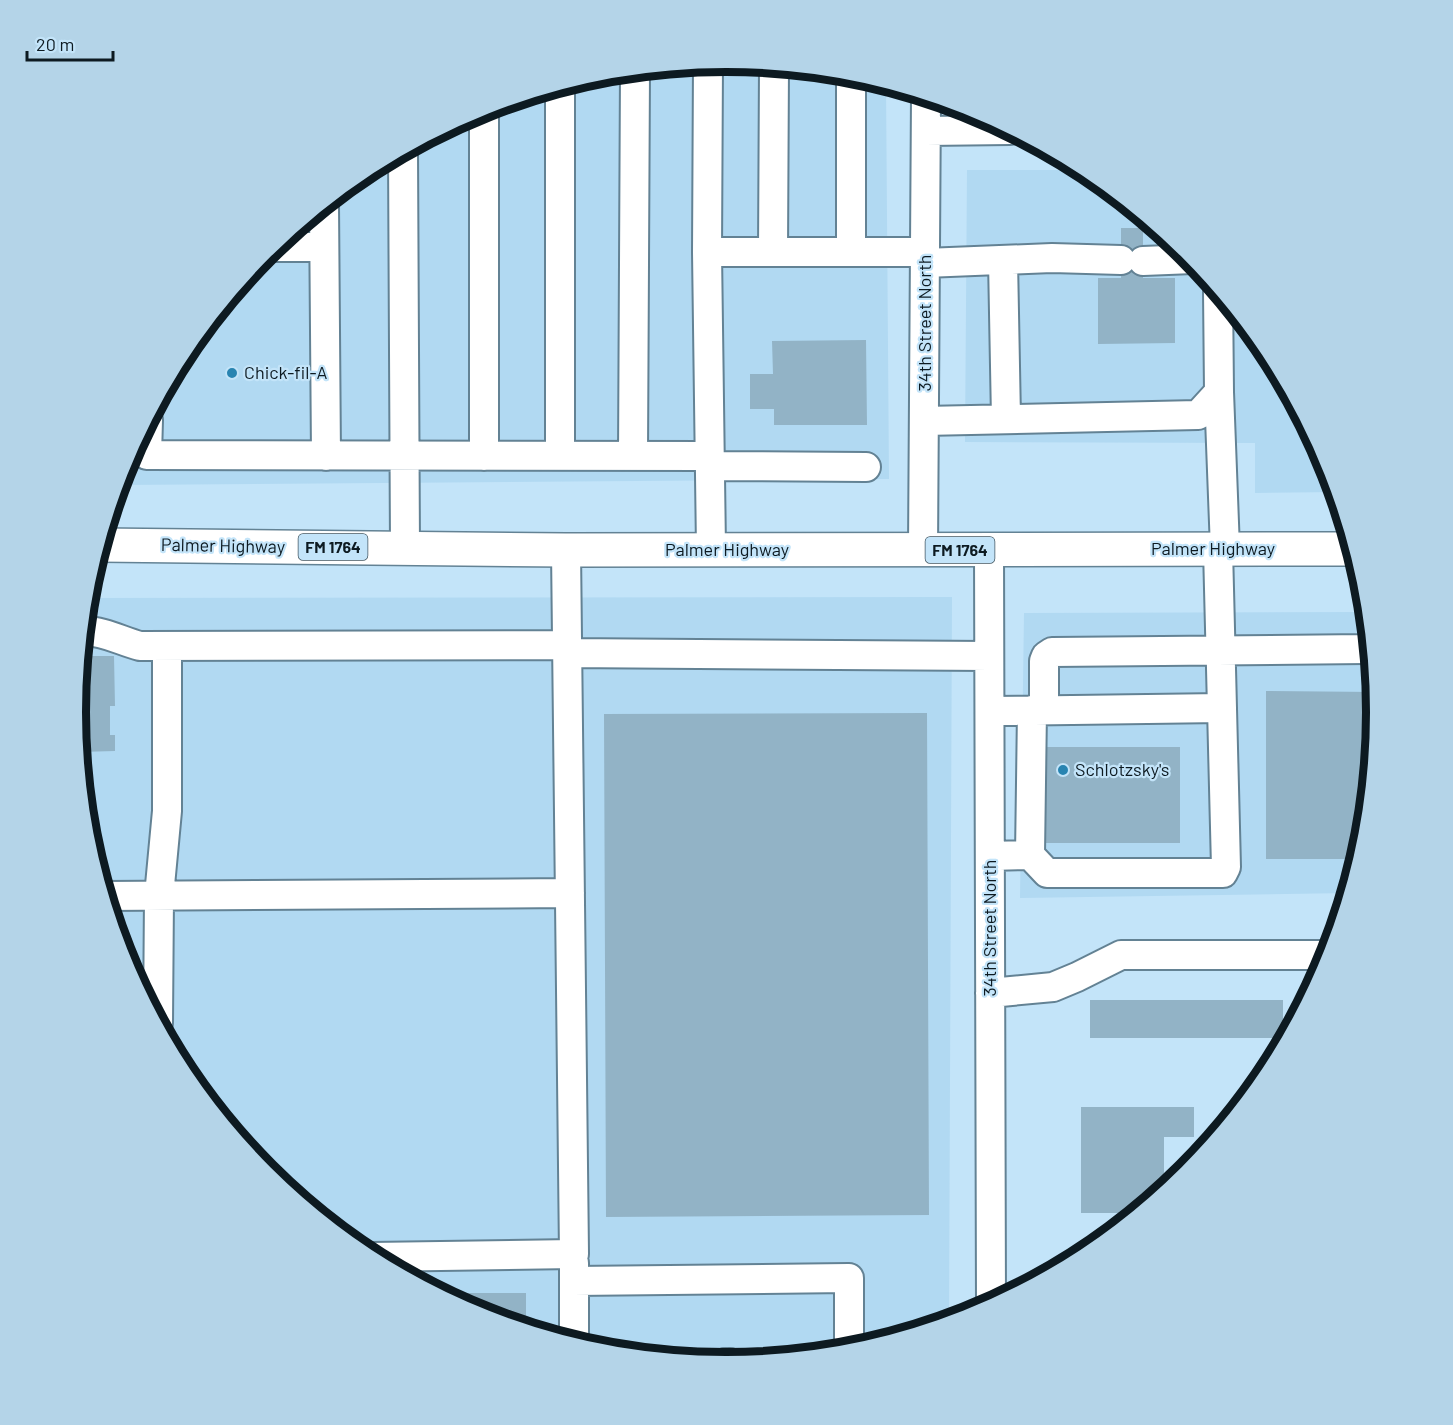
<svg xmlns="http://www.w3.org/2000/svg" width="1453" height="1425" font-family="Barlow,sans-serif">
<style>
.built{fill:#b1d9f2}
.building{fill:#92b3c6}
.lines{fill:none;stroke-linecap:round;stroke-linejoin:round}
.minor-casing{stroke:#638294;stroke-width:32}
.major-casing{stroke:#638294;stroke-width:36}
.minor{stroke:#fff;stroke-width:28}
.major{stroke:#fff;stroke-width:33}
.poi-dot{fill:#2884b1;stroke:#c3e4f9;stroke-width:2}
.labels{text-anchor:middle;stroke-width:4.5;stroke-linejoin:round;paint-order:stroke}
.shield{fill:#c3e4f9;stroke:#445762;stroke-width:1.5}
.shield-label{font-size:16px;font-weight:bold;fill:#0d1a21}
.street-label{font-size:18px;fill:#0d1a21;stroke:#c3e4f9}
.poi-label{font-size:18px;fill:#0d1a21;stroke:#c3e4f9;text-anchor:start}
.rim{fill:none;stroke:#0d1a21;stroke-width:8}
</style>
<rect width="100%" height="100%" fill="#c3e4f9"/>
<!-- built -->
<path class="built" d="M727 62 854 74 886 84 889 479 119 485 125 463 185 351 266 252 365 171 478 111 600 74Z
M967 170H1086L1187 252 1268 351 1328 464 1337 492 1255 493V443L965 442Z
M952 597 949 1322 853 1351 727 1363 599 1351 477 1314 365 1254 266 1173 185 1074 125 961 88 839 76 712 87 598Z
M1368 612 1377 713 1365 840 1349 893 1020 898 1024 613Z"/>
<!-- building -->
<path class="building" d="M1121 228H1143V278H1175V343L1098 344V278H1121Z
M866 340 867 425H774V409H750V374H773L772 341Z
M81 656H114L115 706H110V735H115V751L79 752 76 712Z
M1266 691 1375 692 1377 713 1365 840 1359 859H1266Z
M927 713 929 1215 606 1217 604 714Z
M1039 747H1180V843H1039Z
M1090 1000H1283V1038H1090Z
M1293 1000H1307L1293 1027Z
M1081 1107H1194V1137H1164V1182H1176L1138 1213H1081Z
M438 1293H526V1329L477 1314Z"/>
<g class="lines">
<defs>
<path id="minor" d="M708 63 707 252 711 549
M851 74V252
M560 86V456
M484 109V456
M926 131 1010 130
M403 151 405 548
M324 205 326 456
M272 247H324
M707 252H925
M773 252 774 66
M1003 260 1006 419
M1143 261 1193 259
M925 263 1052 258 1121 260
M1219 392 1225 549
M148 420 147 455 710 456
M924 421 1198 415 1219 392 1218 291
M633 456 635 71
M710 466 866 467
M923 550 926 96
M989 550 991 1306
M84 631C104 631 121 641 140 646L567 645
M567 653 989 656
M1044 710V661L1046 656 1052 652 1366 649 1371 643
M990 711 1222 708
M1030 855 1032 710
M990 856 1030 855 1047 873H1223L1226 867 1218 549
M105 896 570 893
M990 993 1053 987 1077 977 1121 955H1330
M158 1023 159 896 167 811V647
M371 1257 574 1254 566 550
M574 1263V1343
M574 1281 849 1278V1351
M725 1363H730"/>
<path id="major" d="M100 545 566 550 1354 549"/>
</defs>
<!-- minor casing -->
<use href="#minor" class="minor-casing"/>
<!-- major casing -->
<use href="#major" class="major-casing"/>
<!-- minor -->
<use href="#minor" class="minor"/>
<!-- major -->
<use href="#major" class="major"/>
</g>
<!-- markers -->
<g class="poi-dot">
<circle cx="232" cy="373" r="6"/>
<circle cx="1063" cy="770" r="6"/>
</g>
<g class="labels">
<!-- shield labels -->
<g class="shield">
<rect x="298.5" y="534" width="69" height="26" rx="4.5"/>
<rect x="925.5" y="537" width="69" height="26" rx="4.5"/>
</g>
<g class="shield-label">
<text x="333" y="553">FM 1764</text>
<text x="960" y="556">FM 1764</text>
</g>
<!-- street labels -->
<g class="street-label">
<text transform="translate(925 323) rotate(-90)" y="6">34th Street North</text>
<text transform="translate(223 546) rotate(1)" y="6">Palmer Highway</text>
<text x="1213" y="555">Palmer Highway</text>
<text x="727" y="556">Palmer Highway</text>
<text transform="translate(990 928) rotate(-90)" y="6">34th Street North</text>
</g>
<!-- poi labels -->
<g class="poi-label">
<text x="244" y="379">Chick-fil-A</text>
<text x="1075" y="776">Schlotzsky's</text>
</g>
</g>
<!-- crop -->
<path d="M0 0H1453V1425H0ZM86 712a640 640 0 1 1 1280 0a640 640 0 1 1-1280 0Z" fill="#b4d4e8" fill-rule="evenodd"/>
<path class="rim" d="M86 712a640 640 0 1 1 1280 0a640 640 0 1 1-1280 0Z"/>
<!-- scale -->
<path d="M27 51v9h86v-9" fill="none" stroke="#0d1a21" stroke-width="3"/>
<text x="36" y="51" font-size="18" fill="#0d1a21" stroke="#c3e4f9" stroke-width="4.5" paint-order="stroke">20 m</text>
</svg>
